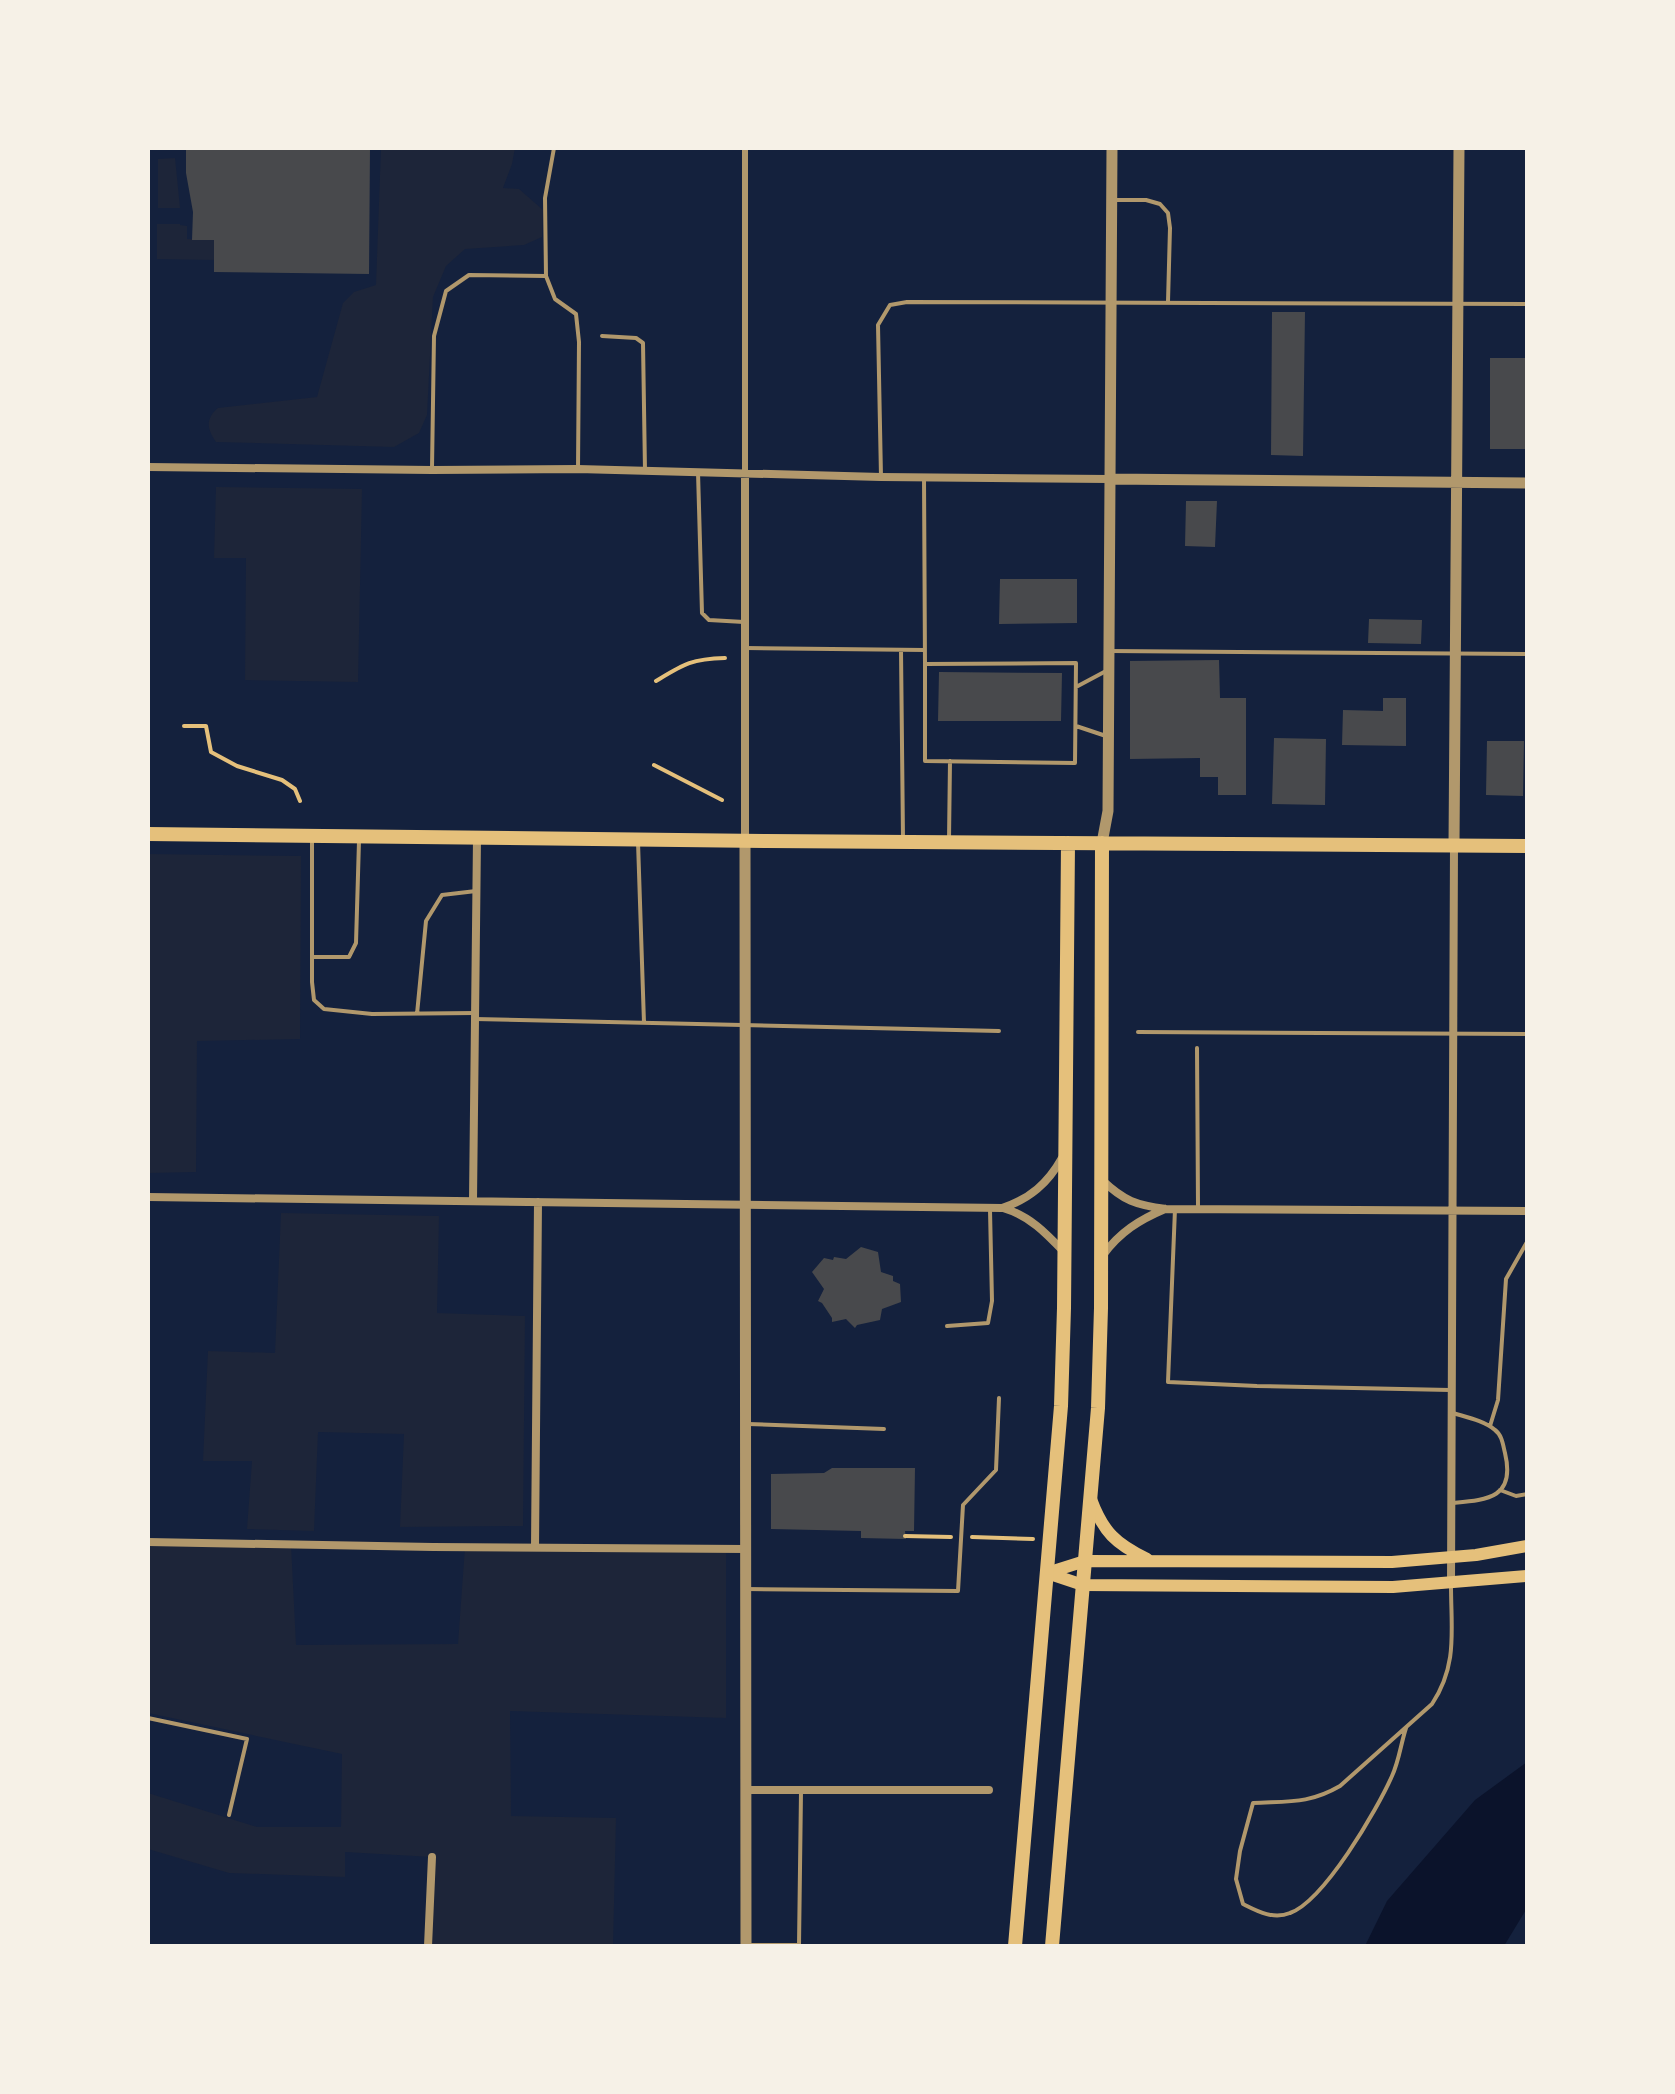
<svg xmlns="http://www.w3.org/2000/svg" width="1675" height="2094" font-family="Rubik,sans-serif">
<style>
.green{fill:#1d2539}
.water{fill:#0b132b}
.building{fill:#48494c}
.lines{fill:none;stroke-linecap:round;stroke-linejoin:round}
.path{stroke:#e5c07b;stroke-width:4}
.service{stroke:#b1986c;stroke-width:4}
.pedestrian{stroke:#b1986c;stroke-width:6}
.minor{stroke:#b1986c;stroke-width:8}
.tertiary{stroke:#b1986c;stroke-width:11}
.secondary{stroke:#e5c07b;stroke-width:12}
.primary{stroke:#e5c07b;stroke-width:14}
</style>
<rect width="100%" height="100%" fill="#14213d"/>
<!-- green -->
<path class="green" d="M381 148H515L512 164 503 188 519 189 543 210 542 237 524 245 465 249 446 266 433 297 427 415 419 433 394 447 216 442C207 429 205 419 218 408L317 397 343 303 354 292 376 285Z
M175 158 180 208H158V159Z
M157 224H180V225L187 226V239L214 240V260L157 259Z
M216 487 362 489 358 682 245 680 246 558H214Z
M148 854 301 856 300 1039 197 1041 196 1172 148 1173Z
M281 1213 439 1216 437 1313 525 1316 523 1526 400 1527 404 1434 318 1432 314 1531 247 1529 252 1461H203L208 1351 275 1353Z
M148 1542 291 1544 296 1645 458 1644 465 1547 726 1549V1718L510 1711 511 1816 616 1818 613 1946H428L432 1857 345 1852V1877L229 1873 148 1849V1793L257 1827H341L342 1754 148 1713Z"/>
<!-- water -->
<path class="water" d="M1527 1762V1908L1504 1946H1365L1387 1901 1475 1800Z"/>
<!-- building -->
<path class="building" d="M186 148H370L369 274 214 272V240H192L193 212 186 173Z
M1272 312H1305L1303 456 1271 455Z
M1490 358H1527V449H1490Z
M1186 501H1217L1215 547 1185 546Z
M1000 579H1077V623L999 624Z
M1369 619 1422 620 1421 644 1368 643Z
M1219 660 1220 698H1246V795H1218V777H1200V758L1130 759V661Z
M939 672 1062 673 1061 721H938Z
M1383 698H1406V746L1342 745 1343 710 1383 711Z
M1274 738 1326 739 1325 805 1272 804Z
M1487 741H1524L1523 796 1486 795Z
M861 1247 878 1252 881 1272 893 1276V1281L900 1284 901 1302 882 1309 880 1320 857 1325 855 1328 846 1319 832 1322V1318L822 1303 818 1301 824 1289 812 1272 824 1258 833 1260 834 1257 846 1259Z
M832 1468H915L914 1531H905L906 1539 861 1538V1531L771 1529V1474L824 1473Z"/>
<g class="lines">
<!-- path -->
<path class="path" d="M656 681C684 664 691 659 725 658
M184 726H206L211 752 237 766 282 780 295 789 300 801
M654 765 722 800
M905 1536 951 1537
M972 1537 1033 1539"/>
<!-- service -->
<path class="service" d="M554 148 545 198 546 276 555 299 576 314 579 342 578 469
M1112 200H1146L1160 204 1168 213 1170 228 1168 302
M602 336 636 338 643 343 645 471
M432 468 434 336 446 291 469 275 546 276
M698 472 702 613 709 620 744 622
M881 477 878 325 890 305 907 302 1527 304
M924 478 925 664
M746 648 925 650
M901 650 903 839
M1109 651 1527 654
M1076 663 1075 763 925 761V664Z
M1076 687 1106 671
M1076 726 1106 736
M312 839V982L314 1000 324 1009 372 1014 475 1013
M949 840 950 761
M638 842 644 1023
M312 957H349L356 943 359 841
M417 1014 426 921 442 895 476 891
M475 1019 999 1031
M1138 1032 1527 1034
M1197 1048 1198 1207
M1175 1209 1168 1382 1257 1386 1450 1390
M947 1326 988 1323 992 1301 990 1210
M748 1424 884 1429
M1490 1426 1498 1400 1506 1279 1527 1242
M1500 1490 1516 1496 1527 1494
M1452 1503C1486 1500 1516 1499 1505 1453 1503 1445 1502 1435 1495 1430 1485 1421 1466 1417 1453 1413
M746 1589 958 1591 963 1505 996 1470 999 1398
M148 1718 247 1739 229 1815
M1406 1728C1401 1743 1399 1761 1392 1776 1377 1810 1324 1901 1290 1913 1273 1920 1257 1911 1243 1904L1236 1879 1240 1851 1253 1803C1289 1801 1309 1804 1340 1786L1432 1704C1458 1665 1451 1630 1451 1586
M749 1945H799L801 1792"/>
<!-- pedestrian -->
<path class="pedestrian" d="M745 473V148"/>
<!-- minor -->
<path class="minor" d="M148 467 432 470 578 469 881 477 1109 479
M745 473V841
M1102 1180C1124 1201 1136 1205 1166 1209L1527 1211
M148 1197 1002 1208C1030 1199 1048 1183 1062 1158
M473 1201 477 838
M1003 1208C1030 1216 1046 1233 1065 1253
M1103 1255C1120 1232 1139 1220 1165 1209
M148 1542 433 1547 746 1549
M535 1547 538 1202
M1451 1583 1454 845
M746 1790H989
M428 1946 432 1857"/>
<!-- tertiary -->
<path class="tertiary" d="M1109 479 1527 483
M745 841 746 1946
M1102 843 1108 811 1112 148
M1454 845 1459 148"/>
<!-- secondary -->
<path class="secondary" d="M1091 1499C1103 1532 1116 1544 1147 1559
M1047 1573 1085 1561 1392 1562 1476 1555 1527 1546
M1047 1573 1083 1585 1393 1587 1527 1576"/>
<!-- primary -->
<path class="primary" d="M148 834 767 841 1527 846
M1015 1946 1061 1406 1064 1308 1068 843
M1052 1946 1098 1408 1101 1308 1102 843"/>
</g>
<!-- border -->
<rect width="1675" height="2094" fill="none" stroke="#f6f1e7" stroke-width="300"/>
</svg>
